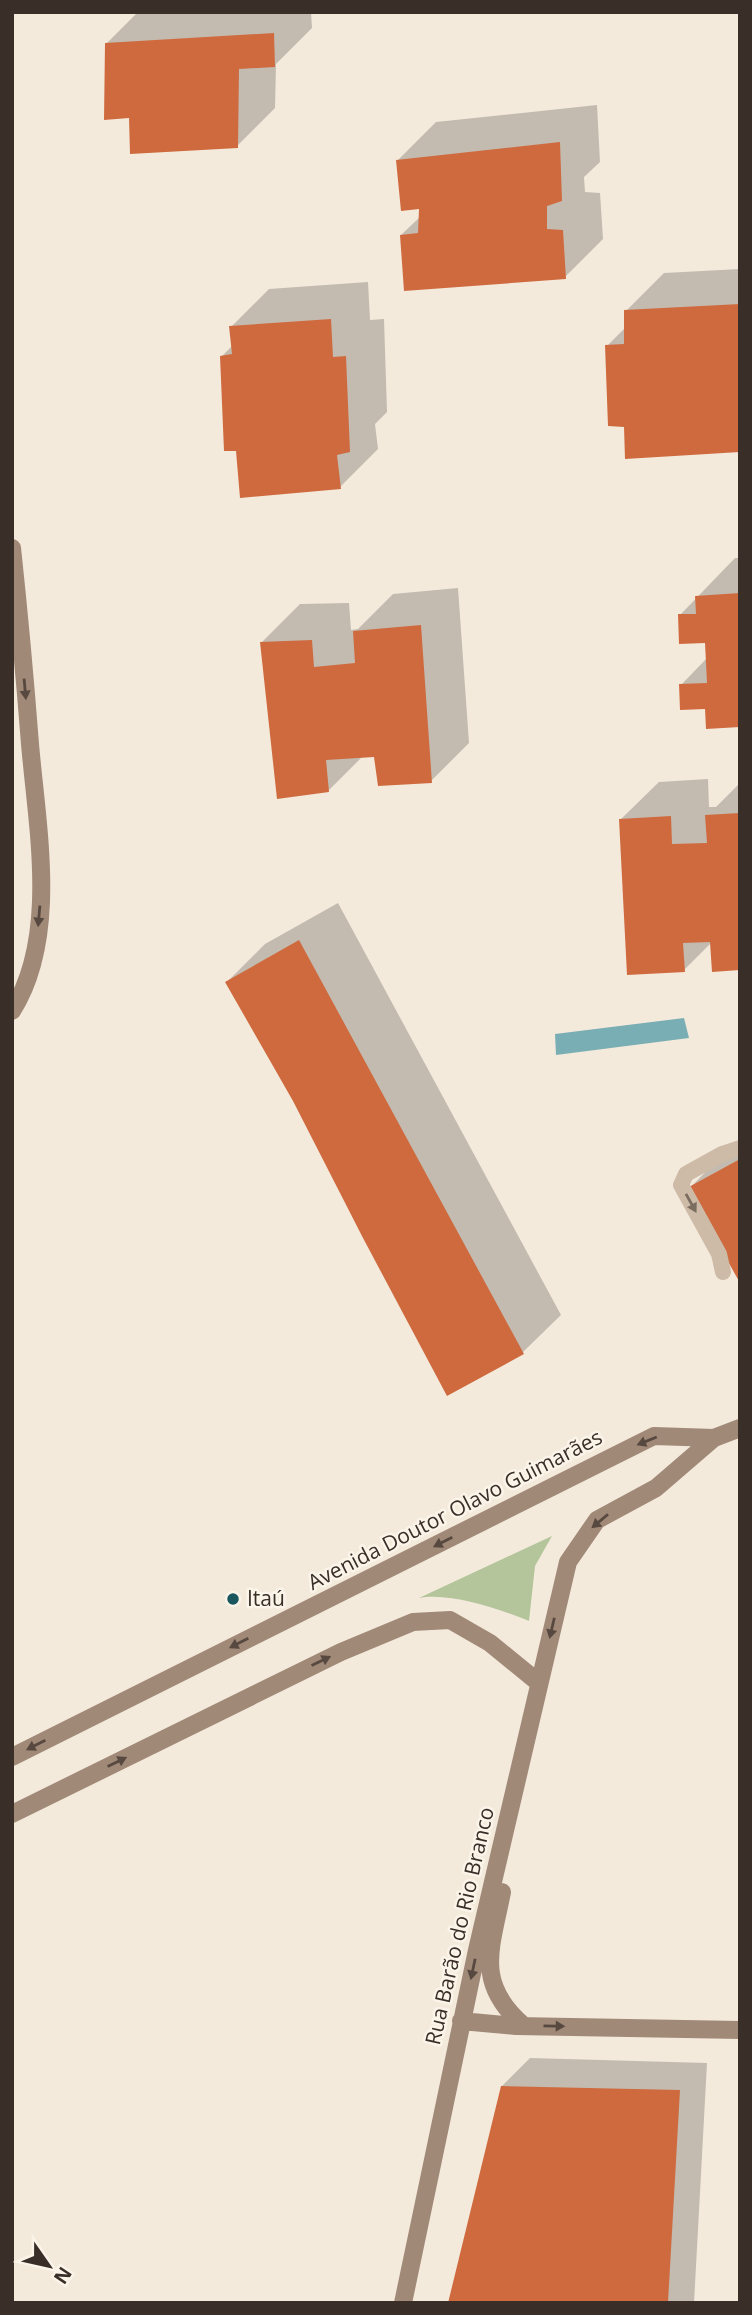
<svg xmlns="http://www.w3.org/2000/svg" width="752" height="2315" font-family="'Open Sans',sans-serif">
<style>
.green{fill:#b4c59b}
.water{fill:#79aeb4}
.shadow{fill:#0003}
.building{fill:#cf6a3f}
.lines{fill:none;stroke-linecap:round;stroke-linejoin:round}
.lane{stroke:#cdbba7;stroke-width:16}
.secondary{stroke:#a18978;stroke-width:18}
.oneway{fill:#584940}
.oneway2{fill:#7c6d61}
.poi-dot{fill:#1a565e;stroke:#fbf4e9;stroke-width:2.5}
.labels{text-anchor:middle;stroke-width:5;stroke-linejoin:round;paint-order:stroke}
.street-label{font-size:21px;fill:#392e28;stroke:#fbf4e9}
.poi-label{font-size:21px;fill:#392e28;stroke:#fbf4e9;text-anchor:start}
</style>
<rect width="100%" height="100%" fill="#f4eadc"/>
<!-- green -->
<path class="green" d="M552 1536 535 1566 529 1621C500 1609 449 1592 419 1598Z"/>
<!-- water -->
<path class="water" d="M684 1018 689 1038 556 1055 555 1034Z"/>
<!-- shadow -->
<path class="shadow" d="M138 12H311L312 28 276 64 275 108 237 146 130 116 106 44Z
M597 105 600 162 584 177 585 192 600 193 603 239 565 277 401 235 421 216V208L398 160 436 122Z
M740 269V451L626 425 607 346 626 327V311L664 273Z
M368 282 370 320 384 319 387 412 375 424 378 449 340 487 237 449 221 357 233 345 231 327 269 289Z
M735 558H740V726L707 707 681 685 707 658V641L680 615Z
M458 588 469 743 431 781 376 755 363 756 328 791 262 642 300 604 349 603 351 630 358 629 393 594Z
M708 779 709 807H716L740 783V969L712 942 684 970 621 819 659 782Z
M338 903 561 1315 523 1352 448 1394 295 1102 227 982 265 944Z
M740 1150V1280L690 1188 712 1165Z
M530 2058 707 2063 694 2303H449L502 2086Z"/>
<!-- building -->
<path class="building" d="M274 33 275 67 239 69 238 148 130 154 129 118 104 120 105 43Z
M560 142 562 201 547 206V229L563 230 566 279 404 291 400 235 418 233 419 209 401 211 396 160Z
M740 304V452L625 459 624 427 608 426 605 345 624 344V310Z
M331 319 333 357 346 356 350 452 337 455 341 489 240 498 236 451H224L220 356 232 354 229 326Z
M740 593V727L706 729 705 709 680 710 679 684 707 683 705 643 679 644 678 614H696L695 596Z
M421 625 432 783 378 786 374 757 326 760 329 792 277 799 260 642 312 640 314 667 355 663 353 631Z
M740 813V970L712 972 710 942 683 943 685 972 627 975 619 819 671 816 672 844 707 843 705 815Z
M299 940 524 1354 447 1396 363 1238 293 1101 225 982Z
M740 1159V1283L687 1188Z
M501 2086 680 2090 668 2303H448Z"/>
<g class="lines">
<!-- lane -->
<path class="lane" d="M723 1272 719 1254 681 1185 686 1174 722 1154 740 1148"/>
<!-- secondary -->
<path class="secondary" d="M12 548C19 613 25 679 30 744 37 827 59 937 12 1011
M12 1757 654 1436 714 1438
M12 1814 341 1652 413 1622 450 1620 490 1643 539 1683
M502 1892C491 1949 474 1983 524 2026
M461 2021 516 2026 740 2030
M403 2303 477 1950 568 1562 597 1520 656 1488 714 1438 740 1428"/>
</g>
<!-- one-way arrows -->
<defs><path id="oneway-solid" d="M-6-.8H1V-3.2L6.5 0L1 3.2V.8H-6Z" transform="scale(1.75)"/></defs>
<g class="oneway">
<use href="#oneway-solid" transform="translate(25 689) rotate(85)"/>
<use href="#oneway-solid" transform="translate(39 916) rotate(95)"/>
<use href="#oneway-solid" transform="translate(647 1441) rotate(158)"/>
<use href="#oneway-solid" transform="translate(600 1521) rotate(140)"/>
<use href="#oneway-solid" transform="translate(443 1542) rotate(153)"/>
<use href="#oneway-solid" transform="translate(552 1628) rotate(103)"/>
<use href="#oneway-solid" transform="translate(239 1643) rotate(153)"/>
<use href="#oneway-solid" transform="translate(321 1661) rotate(-26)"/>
<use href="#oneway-solid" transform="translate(36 1745) rotate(153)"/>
<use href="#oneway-solid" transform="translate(117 1762) rotate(-26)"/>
<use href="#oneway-solid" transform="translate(473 1969) rotate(102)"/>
<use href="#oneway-solid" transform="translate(554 2026) rotate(1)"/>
</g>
<use class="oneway2" href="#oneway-solid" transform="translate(691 1203) rotate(61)"/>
<!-- markers -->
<circle class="poi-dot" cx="233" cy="1599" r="7"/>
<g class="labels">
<!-- street labels -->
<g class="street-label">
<text transform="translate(455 1510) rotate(-27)" y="7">Avenida Doutor Olavo Guimarães</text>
<text transform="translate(460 1926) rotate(-77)" y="7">Rua Barão do Rio Branco</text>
</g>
<!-- poi labels -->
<g class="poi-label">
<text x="247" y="1606">Itaú</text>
</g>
</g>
<!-- border -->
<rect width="752" height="2315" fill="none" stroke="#392e28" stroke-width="28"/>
<!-- north arrow -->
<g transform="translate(49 2266) rotate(124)" stroke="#fbf4e9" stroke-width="5" paint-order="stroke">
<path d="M0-5L12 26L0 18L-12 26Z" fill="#392e28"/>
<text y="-10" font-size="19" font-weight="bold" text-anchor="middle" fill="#392e28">N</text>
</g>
</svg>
